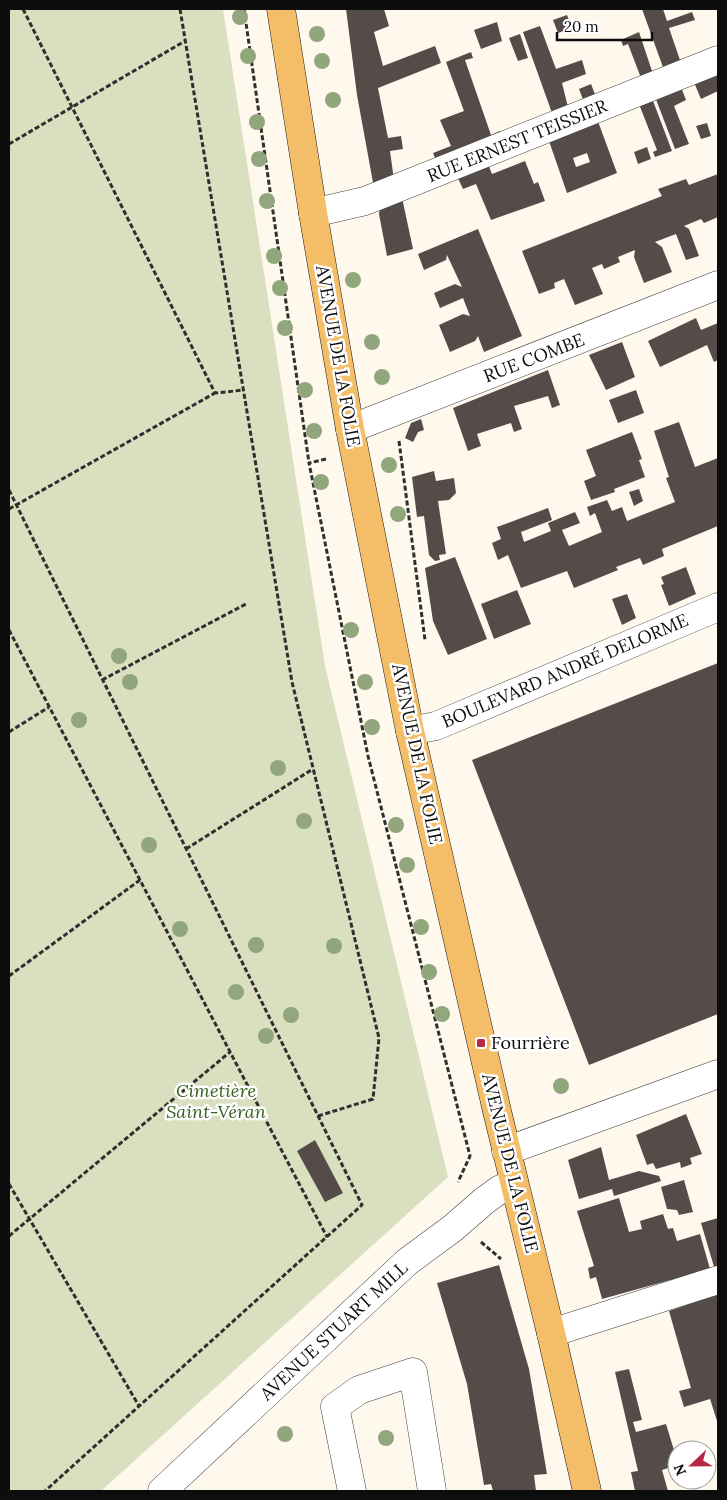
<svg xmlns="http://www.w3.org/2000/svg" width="727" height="1500" font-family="Lora,serif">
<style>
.cemetery{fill:#d9dfbf}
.building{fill:#554c49;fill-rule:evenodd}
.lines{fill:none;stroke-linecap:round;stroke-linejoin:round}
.minor-casing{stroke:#404040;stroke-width:29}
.major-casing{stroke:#1e1e1e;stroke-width:29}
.path{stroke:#2f2f2f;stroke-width:3;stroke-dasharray:5 2.5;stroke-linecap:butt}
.minor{stroke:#fff;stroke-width:28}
.major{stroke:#f4bd67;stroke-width:28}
.tree{fill:#91a67c}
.poi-dot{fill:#b82945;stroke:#fff;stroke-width:2}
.labels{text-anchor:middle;stroke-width:5;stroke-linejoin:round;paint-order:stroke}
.street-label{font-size:18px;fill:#0d0d0d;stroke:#fff}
.poi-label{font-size:18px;fill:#0d0d0d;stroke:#fff;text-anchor:start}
.park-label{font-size:18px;font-style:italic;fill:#37621f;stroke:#fff}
</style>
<rect width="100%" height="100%" fill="#fef8ed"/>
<!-- cemetery -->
<path class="cemetery" d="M9 9H223L325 666 448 1177 101 1491H9Z"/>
<!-- building -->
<path class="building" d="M346 9H384L389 26 374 32 383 66 435 46 441 63 378 88 388 138 401 136 403 149 390 151 394 180 374 188 357 95Z
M642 9H663L667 21 692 12 695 20 669 28 681 63 664 70Z
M567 15 572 28 558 33 553 20Z
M497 22 502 41 481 49 474 30Z
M540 26 556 69 582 60 586 74 562 83 568 107 552 113 523 32Z
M639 32 653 74 641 78 628 44 623 46 621 40Z
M520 34 528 58 518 61 509 38Z
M471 52 473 58 465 60 491 135 500 131 501 136 437 163 433 153 451 146 440 120 464 111 446 62Z
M718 70V91L701 99 693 80Z
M679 82 686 100 674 106 689 144 675 149 652 89Z
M591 84 596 97 584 102 579 89Z
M650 93 672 151 655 157 653 152 657 150 637 99Z
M596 116 617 173 567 193 549 141ZM587 153 590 162 576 167 573 158Z
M707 123 711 136 701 139 696 126Z
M647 147 651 159 638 164 634 152Z
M486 159 492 174 525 161 534 184 538 182 545 201 491 220 476 184 463 189 455 172Z
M718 174V217L704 223 701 219 684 226 689 229 699 256 686 260 676 234 655 242 662 247 672 272 644 283 634 257 635 250 618 257 620 262 604 269 602 264 592 268 603 294 575 305 564 279 554 283 555 288 539 294 522 251 662 196 658 189 686 179 689 185Z
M401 193 413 249 387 256 379 214 380 208Z
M478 229 522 336 484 352 478 336 475 341 450 352 439 325 463 314 470 316 463 298 440 308 434 293 455 284 462 287 447 255 446 260 424 270 418 254Z
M696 318 701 330 718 323V360L714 362 707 345 660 367 648 341Z
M622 342 635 377 606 390 589 355Z
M548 370 560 405 552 408 548 396 514 406 522 429 514 432 511 423 477 434 481 446 468 451 453 408Z
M636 390 644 413 618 423 609 400Z
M421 419 424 430 418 432 413 442 405 438 411 423Z
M679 422 695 467 718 458V526L662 549 664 556 643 565 640 558 616 567 618 570 574 588 567 571 521 588 508 555 498 560 492 543 501 539 497 527 548 508 552 520 521 532 524 542 551 531 548 523 575 512 580 523 562 530 569 546 602 532 595 513 590 516 587 507 607 500 612 511 622 507 627 521 675 502 666 478 669 477 654 431Z
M632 432 642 459 639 460 645 477 614 489 615 492 591 500 584 481 596 476 586 450Z
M434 471 436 481 454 478 456 493 449 500 438 501 446 554 439 555 440 560 435 561 429 555 424 516 417 517 412 477Z
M639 489 643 501 634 506 629 492Z
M455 557 487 639 448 655 433 621 425 568Z
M686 567 696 594 669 606 661 585 664 584 661 577Z
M517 590 531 624 494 639 481 604Z
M627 594 636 618 622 625 612 599Z
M718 663V1014L589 1065 472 760Z
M686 1114 702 1154 690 1158 692 1164 681 1168 680 1162 656 1169 653 1163 647 1165 636 1135Z
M315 1140 343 1193 325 1202 297 1151Z
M601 1147 609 1180 639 1171 659 1176 661 1181 614 1196 612 1189 579 1199 568 1160Z
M684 1180 693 1212 679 1215 677 1210 667 1209 661 1187Z
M619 1198 629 1232 642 1229 640 1221 663 1214 668 1229 673 1228 677 1241 700 1234 710 1269 602 1299 596 1277 590 1279 588 1268 594 1266 577 1211Z
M718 1218V1269L715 1270 701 1223Z
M499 1265 529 1369 547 1474 534 1475 536 1491H493L491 1484 484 1485 467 1384 437 1283Z
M718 1294V1424L710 1399 684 1407 679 1391 691 1388 669 1311Z
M629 1369 642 1420 633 1422 636 1432 666 1424 677 1460V1465L662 1470 668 1491H635L631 1472 638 1471 615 1372Z"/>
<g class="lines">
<defs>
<path id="minor" d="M313 213 365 201 718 60
M350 429 718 285
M410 731 436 726 718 607
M506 1151 718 1074
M551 1333 718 1280
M162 1491 407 1262 453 1228 484 1201 499 1190 514 1183
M352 1491 335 1407 359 1390 413 1372 432 1491"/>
<path id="major" d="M281 9 313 213 350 429 410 731 497 1111 551 1333 587 1491"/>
</defs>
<!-- minor casing -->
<use href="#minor" class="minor-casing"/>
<!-- major casing -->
<use href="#major" class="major-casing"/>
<!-- path -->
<path class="path" d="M23 9 215 393 244 390
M180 9 292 682 379 1038 373 1099 318 1116
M244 9 309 463
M9 144 185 41
M399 441 425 640
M326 459 309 463 368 756 470 1156 458 1182
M9 490 362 1205 45 1491
M9 509 215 393
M9 630 327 1237
M102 680 246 604
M9 732 49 707
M186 849 313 769
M9 976 140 880
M9 1184 139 1406
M9 1236 230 1052
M481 1242 501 1259"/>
<!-- minor -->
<use href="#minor" class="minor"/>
<!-- major -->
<use href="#major" class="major"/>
</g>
<!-- trees -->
<g class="tree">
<circle cx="240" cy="17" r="8"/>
<circle cx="317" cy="34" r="8"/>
<circle cx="248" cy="56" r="8"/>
<circle cx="322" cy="61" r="8"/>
<circle cx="333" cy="100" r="8"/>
<circle cx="257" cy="122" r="8"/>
<circle cx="259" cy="159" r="8"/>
<circle cx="267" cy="201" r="8"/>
<circle cx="274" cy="256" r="8"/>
<circle cx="353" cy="280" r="8"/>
<circle cx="280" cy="288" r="8"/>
<circle cx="285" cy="328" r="8"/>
<circle cx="372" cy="342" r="8"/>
<circle cx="382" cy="377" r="8"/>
<circle cx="305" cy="390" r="8"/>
<circle cx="314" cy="431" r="8"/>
<circle cx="389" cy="465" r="8"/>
<circle cx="321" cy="482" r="8"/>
<circle cx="398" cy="514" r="8"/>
<circle cx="351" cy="630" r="8"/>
<circle cx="119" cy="656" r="8"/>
<circle cx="130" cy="682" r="8"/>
<circle cx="365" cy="682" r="8"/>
<circle cx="79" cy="720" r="8"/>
<circle cx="372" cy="727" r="8"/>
<circle cx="278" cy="768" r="8"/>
<circle cx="304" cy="821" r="8"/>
<circle cx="396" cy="825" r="8"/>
<circle cx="149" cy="845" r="8"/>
<circle cx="407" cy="865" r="8"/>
<circle cx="421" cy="927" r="8"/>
<circle cx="180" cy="929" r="8"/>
<circle cx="256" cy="945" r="8"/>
<circle cx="334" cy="946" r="8"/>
<circle cx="429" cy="972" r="8"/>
<circle cx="236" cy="992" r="8"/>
<circle cx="442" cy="1014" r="8"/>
<circle cx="291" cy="1015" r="8"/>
<circle cx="266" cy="1036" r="8"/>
<circle cx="561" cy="1086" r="8"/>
<circle cx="285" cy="1434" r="8"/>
<circle cx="386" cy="1438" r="8"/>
</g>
<!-- markers -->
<rect class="poi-dot" x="476" y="1038" width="10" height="10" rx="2.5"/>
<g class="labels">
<!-- street labels -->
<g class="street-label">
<text transform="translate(517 141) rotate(-22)" y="6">RUE ERNEST TEISSIER</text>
<text transform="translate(338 356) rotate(80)" y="6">AVENUE DE LA FOLIE</text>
<text transform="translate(534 358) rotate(-21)" y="6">RUE COMBE</text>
<text transform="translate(565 671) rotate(-23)" y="6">BOULEVARD ANDRÉ DELORME</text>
<text transform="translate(417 754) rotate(78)" y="6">AVENUE DE LA FOLIE</text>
<text transform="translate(510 1163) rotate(76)" y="6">AVENUE DE LA FOLIE</text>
<text transform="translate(334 1331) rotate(-43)" y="6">AVENUE STUART MILL</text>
</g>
<!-- poi labels -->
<g class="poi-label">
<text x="491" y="1049">Fourrière</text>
</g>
<!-- park labels -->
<g class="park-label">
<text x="216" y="1097">Cimetière<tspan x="216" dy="21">Saint-Véran</tspan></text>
</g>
</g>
<!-- border -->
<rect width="727" height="1500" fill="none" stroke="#0d0d0d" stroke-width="20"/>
<!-- north arrow -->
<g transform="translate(692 1465) rotate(248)"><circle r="24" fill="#ffffff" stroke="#9e9e9e"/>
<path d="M0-4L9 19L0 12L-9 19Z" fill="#b82945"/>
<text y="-8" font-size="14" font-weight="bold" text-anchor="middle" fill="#0d0d0d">N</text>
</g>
<!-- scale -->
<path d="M557 32v8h95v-8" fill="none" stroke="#0d0d0d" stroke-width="2.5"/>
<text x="564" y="32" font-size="15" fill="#0d0d0d" stroke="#ffffff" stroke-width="4" paint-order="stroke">20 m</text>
</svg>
